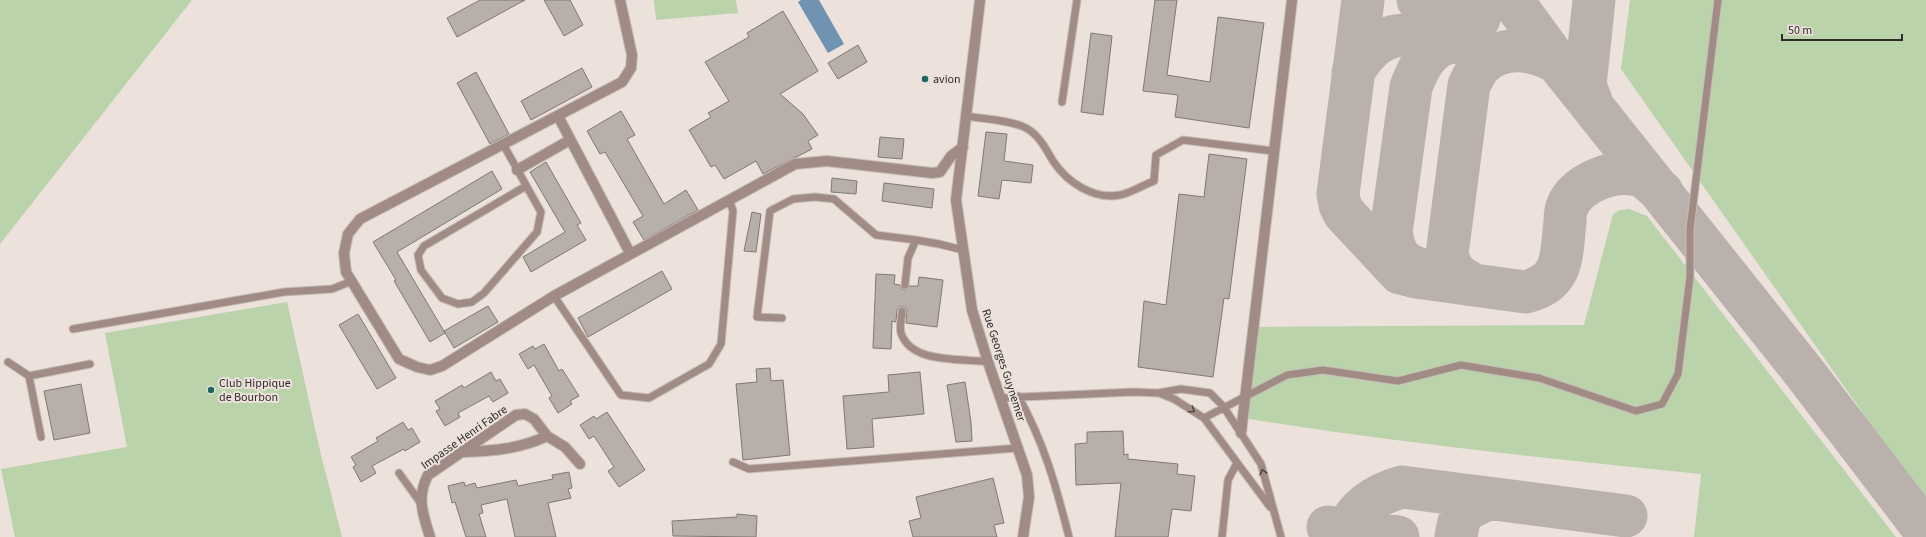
<svg xmlns="http://www.w3.org/2000/svg" width="1926" height="537" font-family="'Source Sans 3',sans-serif">
<style>
.green{fill:#bad3ab}
.water{fill:#7093b2}
.lines{fill:none;stroke-linecap:round;stroke-linejoin:round}
.taxiway{stroke:#bab1ac;stroke-width:43}
.building{fill:#b9afaa;stroke:#817873}
.lane-casing{stroke:#c6bdb7;stroke-width:9}
.street-casing{stroke:#c6bdb7;stroke-width:12}
.lane{stroke:#a08c84;stroke-width:7}
.street{stroke:#a08c84;stroke-width:10}
.oneway{stroke:#514844}
.poi-dot{fill:#1b6763;stroke:#ece1db;stroke-width:1.5}
.labels{text-anchor:middle;stroke-width:4;stroke-linejoin:round;paint-order:stroke}
.poi-label{font-size:12px;fill:#2f2b29;stroke:#ece1db;text-anchor:start}
.street-label{font-size:12px;fill:#2f2b29;stroke:#ece1db}
</style>
<rect width="100%" height="100%" fill="#ece1db"/>
<!-- green -->
<path class="green" d="M0 0H192L0 244Z
M654 0H736L738 13 656 20Z
M1630 0H1926V503L1621 69Z
M1629 209 1647 216 1896 537H1694L1701 474C1550 459 1399 443 1249 419V327L1584 325 1613 214 1620 210Z
M287 302 320 451 342 537H15L1 469 127 447 105 333Z"/>
<!-- water -->
<path class="water" d="M801 0H819L844 44 828 53 798 2Z"/>
<g class="lines">
<!-- taxiway -->
<path class="taxiway" d="M1363 0 1338 194 1340 205 1344 213 1400 273 1416 277 1525 292C1565 283 1561 255 1565 222 1565 218 1565 211 1567 207 1576 182 1619 166 1643 177 1650 181 1656 188 1662 192
M1418 0 1429 10 1479 19
M1512 0 1557 62 1807 376 1926 532
M1353 73C1381 21 1414 35 1464 41
M1592 104 1585 85 1594 0
M1417 268C1398 262 1394 250 1391 232L1411 87C1418 69 1427 48 1448 43 1456 41 1466 42 1474 42
M1474 285C1458 276 1452 273 1447 254L1469 85C1472 79 1476 71 1480 66 1502 44 1533 49 1557 62
M1328 527 1398 537
M1345 537C1352 510 1376 494 1402 487L1626 516
M1456 537C1460 509 1464 511 1487 499"/>
</g>
<!-- building -->
<path class="building" d="M480 0H525L457 37 447 18Z
M544 0H570L583 25 564 36Z
M1155 0H1177L1167 75 1210 82 1218 17 1264 23 1249 128 1175 117 1178 95 1143 91Z
M783 11 818 71 780 94 803 114 818 135 808 141 812 149 763 174 756 161 724 179 715 165 711 167 689 130 711 117 708 113 729 101 705 62 749 37 747 33Z
M1091 33 1112 36 1103 115 1081 112Z
M858 45 867 62 838 79 828 63Z
M582 68 592 87 531 120 521 101Z
M476 72 509 134 490 144 457 83Z
M621 111 635 135 627 139 664 204 686 190 698 210 644 240 633 222 643 216 605 152 600 154 587 131Z
M986 132 1007 134 1004 161 1033 165 1031 183 1002 180 999 199 978 196Z
M880 137 904 139 902 159 878 157Z
M1209 154 1247 159 1229 299 1224 298 1213 377 1138 367 1144 301 1166 305 1179 194 1204 197Z
M546 162 581 223 577 225 586 240 531 272 523 257 565 232 530 172Z
M492 171 502 189 397 252 445 333 430 342 394 281 396 280 373 242Z
M832 178 857 181 856 194 831 192Z
M884 183 934 189 932 208 882 201Z
M752 212 761 214 756 252 744 251Z
M662 271 672 289 588 337 578 318Z
M876 274 895 275 894 284 900 285 902 289 905 290 910 286H918L919 277 943 280 937 327 906 323 907 309 904 307 900 306 897 310 896 322 892 321 891 349 873 348Z
M488 306 498 322 454 348 444 331Z
M358 314 396 378 377 389 339 325Z
M544 344 559 371 562 369 579 396 570 401 572 404 558 413 549 398 552 396 534 365 528 369 519 354 533 346 535 349Z
M770 368 771 381 783 380 790 455 743 460 736 384 757 382 756 369Z
M491 372 496 381 500 379 508 393 493 402 489 396 458 413 460 417 445 426 436 411 440 409 435 401 462 385 464 388Z
M920 372 924 414 872 419 874 447 847 449 843 396 889 392 888 375Z
M965 382 971 422 972 441 956 442 947 385Z
M81 384 90 433 54 440 44 391Z
M607 412 645 470 619 487 608 471 614 467 594 436 589 439 580 425 594 416 596 419Z
M403 422 408 430 412 428 420 442 405 451 404 449 372 466 376 473 361 482 353 467 356 465 351 457 378 441 376 438Z
M1123 431 1124 455 1128 454V459L1178 464 1177 474 1195 476 1191 511 1172 509 1168 537H1115L1121 483 1076 485 1075 444 1087 443V432Z
M569 472 572 488 568 489 571 498 548 503 556 537H515L507 499 481 505 483 513 479 514 486 537H466L455 502 452 503 448 486 464 482 465 486 475 483 477 488 516 480 518 486 553 479 552 475Z
M993 478 1004 523 994 525 997 537H913L909 521 921 518 916 497Z
M737 514 757 516 756 537 673 536 672 521 737 517Z"/>
<g class="lines">
<defs>
<path id="lane" d="M1062 102 1077 0
M966 116C984 119 1011 120 1026 128 1039 135 1046 149 1053 161 1067 182 1093 200 1120 195 1131 193 1143 185 1154 181L1156 155 1183 140 1273 151
M503 144 541 212 537 232 484 293 472 302 458 304 442 298 421 270 418 255 424 246 526 186
M905 285 908 258 916 240 939 244 963 250
M554 296 621 395 649 398 709 364 721 344 733 211 729 199
M902 311C902 318 899 327 901 333 911 364 961 358 988 362
M782 318 757 317 770 211 793 199 815 197 834 199 876 235 916 240
M73 329 284 292 332 289 352 281
M8 362 29 376 41 437
M29 376 90 364
M1159 393 1174 399 1204 418 1270 507
M1018 396C1044 442 1056 486 1069 537
M1000 398 1133 392 1158 393 1181 389 1210 393 1223 406 1261 464 1281 537
M1204 418 1287 375 1323 370 1398 381 1461 365 1539 378 1636 411 1662 404 1678 374 1690 277V229L1718 0
M733 462 749 469 1019 448
M399 473 420 502
M1222 537 1228 480 1237 463"/>
<path id="street" d="M620 0 632 55 631 68 622 82 360 219 348 234 344 253 346 272 399 359 417 367 430 370 442 366 554 296 795 164 827 161 932 173 940 172 951 156 963 147
M980 0 956 200 972 310 988 362 1027 475 1029 497 1023 537
M558 116 630 253
M517 170 570 140
M1241 433 1292 0
M463 452C492 451 520 449 547 436
M430 537C423 514 416 498 428 475L516 415 525 414 534 419 547 436 565 447 580 464"/>
</defs>
<!-- lane casing -->
<use href="#lane" class="lane-casing"/>
<!-- street casing -->
<use href="#street" class="street-casing"/>
<!-- lane -->
<use href="#lane" class="lane"/>
<!-- street -->
<use href="#street" class="street"/>
</g>
<!-- one-way arrows -->
<defs><path id="oneway-chevron" d="M-2-3.5L2.5 0L-2 3.5" fill="none" stroke-width="1.6" stroke-linecap="round" stroke-linejoin="round"/></defs>
<g class="oneway">
<use href="#oneway-chevron" transform="translate(1192 410) rotate(35)"/>
<use href="#oneway-chevron" transform="translate(1263 472) rotate(-104)"/>
</g>
<!-- markers -->
<g class="poi-dot">
<circle cx="925" cy="79" r="4"/>
<circle cx="211" cy="390" r="4"/>
</g>
<g class="labels">
<!-- poi labels -->
<g class="poi-label">
<text x="933" y="83">avion</text>
<text x="219" y="387">Club Hippique<tspan x="219" dy="14">de Bourbon</tspan></text>
</g>
<!-- street labels -->
<g class="street-label">
<text transform="translate(1004 365) rotate(72)" y="4">Rue Georges Guynemer</text>
<text transform="translate(464 437) rotate(-35)" y="4">Impasse Henri Fabre</text>
</g>
</g>
<!-- scale -->
<path d="M1782 34v6h120v-6" fill="none" stroke="#2f2b29" stroke-width="2"/>
<text x="1788" y="34" font-size="12" fill="#2f2b29" stroke="#ece1db" stroke-width="3" paint-order="stroke">50 m</text>
</svg>
